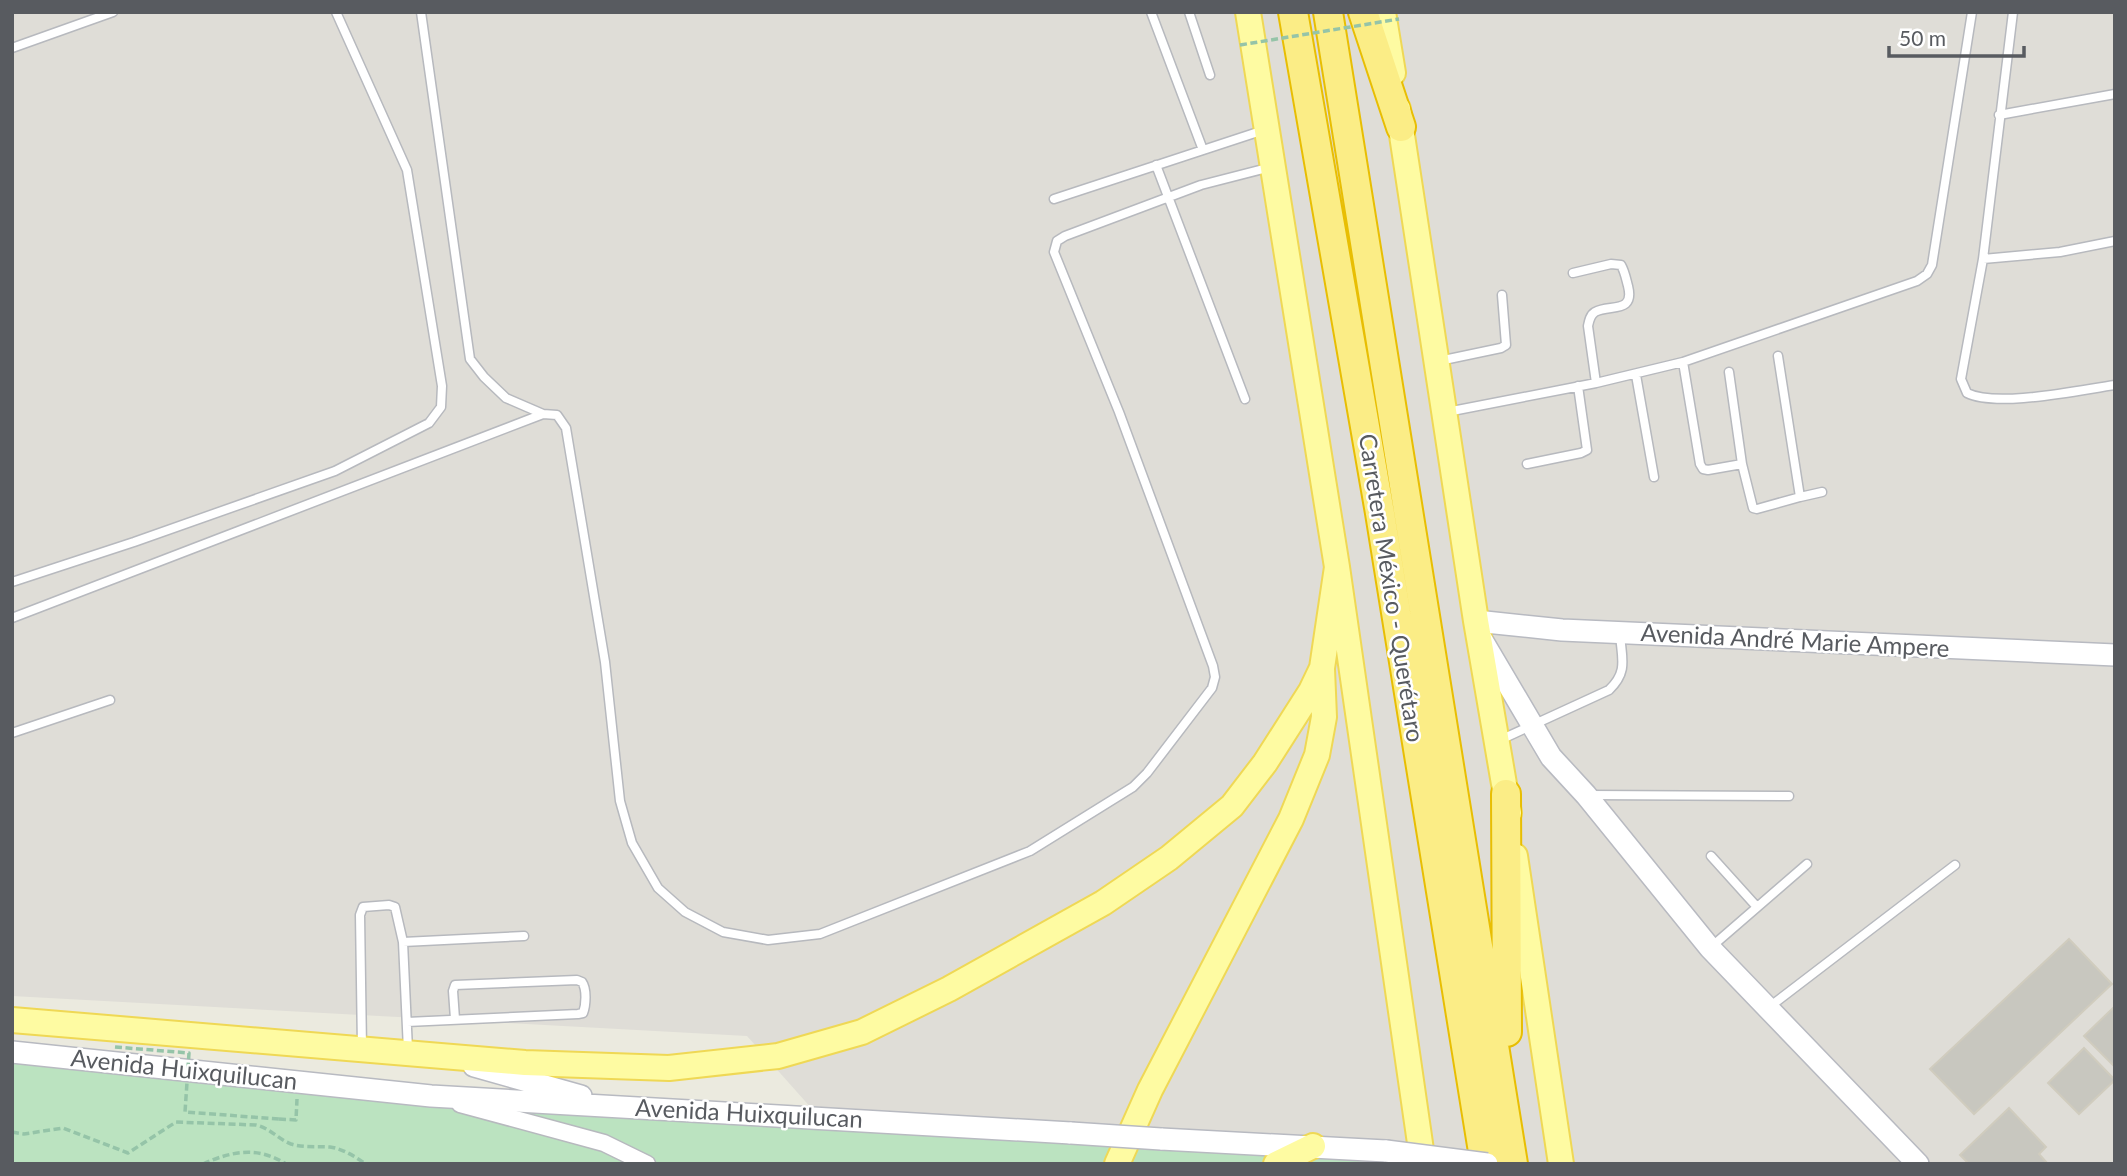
<svg xmlns="http://www.w3.org/2000/svg" width="2127" height="1176" font-family="Lato,sans-serif">
<style>
.industrial{fill:#dfddd7}
.green{fill:#bbe3c0}
.building{fill:#c8c7bf;stroke:#d0ccbe;stroke-width:2}
.lines{fill:none;stroke-linecap:round;stroke-linejoin:round}
.lane-casing{stroke:#b7b9be;stroke-width:11}
.street-casing{stroke:#b7b9be;stroke-width:19}
.secondary-casing{stroke:#b8bac1;stroke-width:24}
.primary-casing{stroke:#efd855;stroke-width:28}
.highway-casing{stroke:#e8be03;stroke-width:32}
.path{stroke:#95c4a8;stroke-width:3.5;stroke-dasharray:7 3.5;stroke-linecap:butt}
.lane{stroke:#fff;stroke-width:8}
.street{stroke:#fff;stroke-width:16}
.secondary{stroke:#fff;stroke-width:21}
.primary{stroke:#fefba2;stroke-width:24}
.highway{stroke:#fbed86;stroke-width:28}
.secondary-bridge-casing{stroke:#b8bac1;stroke-width:24;stroke-linecap:butt}
.path-bridge{stroke:#95c4a8;stroke-width:3.5;stroke-dasharray:7 3.5;stroke-linecap:butt}
.secondary-bridge{stroke:#fff;stroke-width:21}
.labels{text-anchor:middle;stroke-width:5;stroke-linejoin:round;paint-order:stroke}
.street-label{font-size:24px;fill:#585b60;stroke:#fff}
</style>
<rect width="100%" height="100%" fill="#ebeadf"/>
<!-- industrial -->
<path class="industrial" d="M12 12H2115V1164H861L747 1036 12 996Z"/>
<!-- green -->
<path class="green" d="M12 1051 1379 1163 1380 1164H12Z"/>
<!-- building -->
<path class="building" d="M2069 939 2112 984 1974 1114 1930 1069Z
M2115 1006V1067L2084 1036Z
M2084 1048 2115 1080 2079 1114 2048 1083Z
M2009 1108 2046 1147 2039 1154 2048 1164H1969L1960 1155Z"/>
<g class="lines">
<defs>
<path id="lane" d="M421 12 470 359 484 377 506 398 543 414
M1151 12 1203 150
M1189 12 1210 75
M2013 12 1983 259 2060 252 2115 241
M12 48 113 12
M1999 115 2115 94
M1156 165 1245 399
M1054 199 1264 130
M1983 259 1961 379 1967 393C1997 408 2079 390 2115 385
M1573 273 1611 264 1621 265C1625 272 1626 279 1628 286 1635 314 1610 304 1595 312 1590 315 1589 321 1588 326L1596 383
M1439 361 1501 348 1506 345 1502 295
M1683 362 1700 464 1703 469 1708 470 1742 464 1729 372
M1636 375 1654 477
M1447 412 1596 383 1683 362 1917 281 1927 274 1932 265 1972 12
M1527 464 1581 453 1587 450 1578 386
M1742 464 1753 508 1757 509 1800 497 1778 356
M1800 497 1822 492
M12 582 134 542 335 471 429 423 441 407 442 386 407 170 336 12
M12 618 543 414 557 415 566 428 605 662 620 801 632 843 658 888 685 912 723 932 768 940 820 934 1030 851 1133 787 1147 773 1212 688 1215 677 1213 666 1119 412 1054 252 1057 241 1065 236 1201 185 1271 167
M12 733 110 700
M1500 740 1609 690C1628 672 1622 659 1620 635
M1589 795 1789 796
M1711 856 1757 907
M1710 948 1807 864
M1768 1008 1955 865
M407 1022 578 1014 583 1013C586 1005 587 989 582 982L577 980 455 985 453 991 455 1019
M362 1048 360 915 363 907 389 905 395 907 403 942
M408 1050 403 942 524 936"/>
<path id="street" d="M460 1104 604 1143 647 1164"/>
<path id="secondary" d="M1476 621 1562 630 2115 655
M1482 640 1551 757 1586 795 1710 948 1918 1164
M12 1052 431 1096 1071 1133
M474 1066 581 1096
M1161 1139 1386 1151"/>
<path id="primary" d="M1248 12 1337 567 1423 1164
M1383 12 1393 73
M1398 109 1476 621 1509 813
M1515 856 1561 1164
M12 1020 525 1063 669 1068 778 1056 862 1032 949 989 1103 903 1169 858 1232 806 1265 763 1311 691 1322 668 1337 567
M1117 1164 1150 1090 1291 819 1317 755 1324 717 1322 669
M1276 1164 1313 1146"/>
<path id="highway" d="M1293 12 1380 513 1485 1164
M1328 12 1513 1164
M1363 12 1401 127
M1506 794 1507 1032"/>
</defs>
<!-- lane casing -->
<use href="#lane" class="lane-casing"/>
<!-- street casing -->
<use href="#street" class="street-casing"/>
<!-- secondary casing -->
<use href="#secondary" class="secondary-casing"/>
<!-- primary casing -->
<use href="#primary" class="primary-casing"/>
<!-- highway casing -->
<use href="#highway" class="highway-casing"/>
<!-- path -->
<path class="path" d="M279 1119 296 1120 297 1099
M12 1132 24 1134 63 1128 128 1153 176 1122 256 1125C270 1128 278 1139 291 1144 304 1148 317 1146 330 1147 344 1149 355 1157 366 1164
M203 1164C232 1151 258 1146 286 1164"/>
<!-- lane -->
<use href="#lane" class="lane"/>
<!-- street -->
<use href="#street" class="street"/>
<!-- secondary -->
<use href="#secondary" class="secondary"/>
<!-- primary -->
<use href="#primary" class="primary"/>
<!-- highway -->
<use href="#highway" class="highway"/>
<defs>
<path id="secondary-bridge" d="M1071 1133 1161 1139
M1386 1151 1487 1164"/>
</defs>
<!-- secondary-bridge casing -->
<use href="#secondary-bridge" class="secondary-bridge-casing"/>
<!-- path-bridge -->
<path class="path-bridge" d="M1240 45 1399 19
M115 1047 189 1053 185 1112 279 1119"/>
<!-- secondary-bridge -->
<use href="#secondary-bridge" class="secondary-bridge"/>
</g>
<g class="labels">
<!-- street labels -->
<g class="street-label">
<text transform="translate(1391 588) rotate(81)" y="8">Carretera México - Querétaro</text>
<text transform="translate(1795 641) rotate(3)" y="8">Avenida André Marie Ampere</text>
<text transform="translate(184 1070) rotate(6)" y="8">Avenida Huixquilucan</text>
<text transform="translate(749 1114) rotate(3)" y="8">Avenida Huixquilucan</text>
</g>
</g>
<!-- border -->
<rect width="2127" height="1176" fill="none" stroke="#585b60" stroke-width="28"/>
<!-- scale -->
<path d="M1889 46v10h135v-10" fill="none" stroke="#585b60" stroke-width="3.5"/>
<text x="1899" y="46" font-size="21" fill="#585b60" stroke="#ffffff" stroke-width="5" paint-order="stroke">50 m</text>
</svg>
